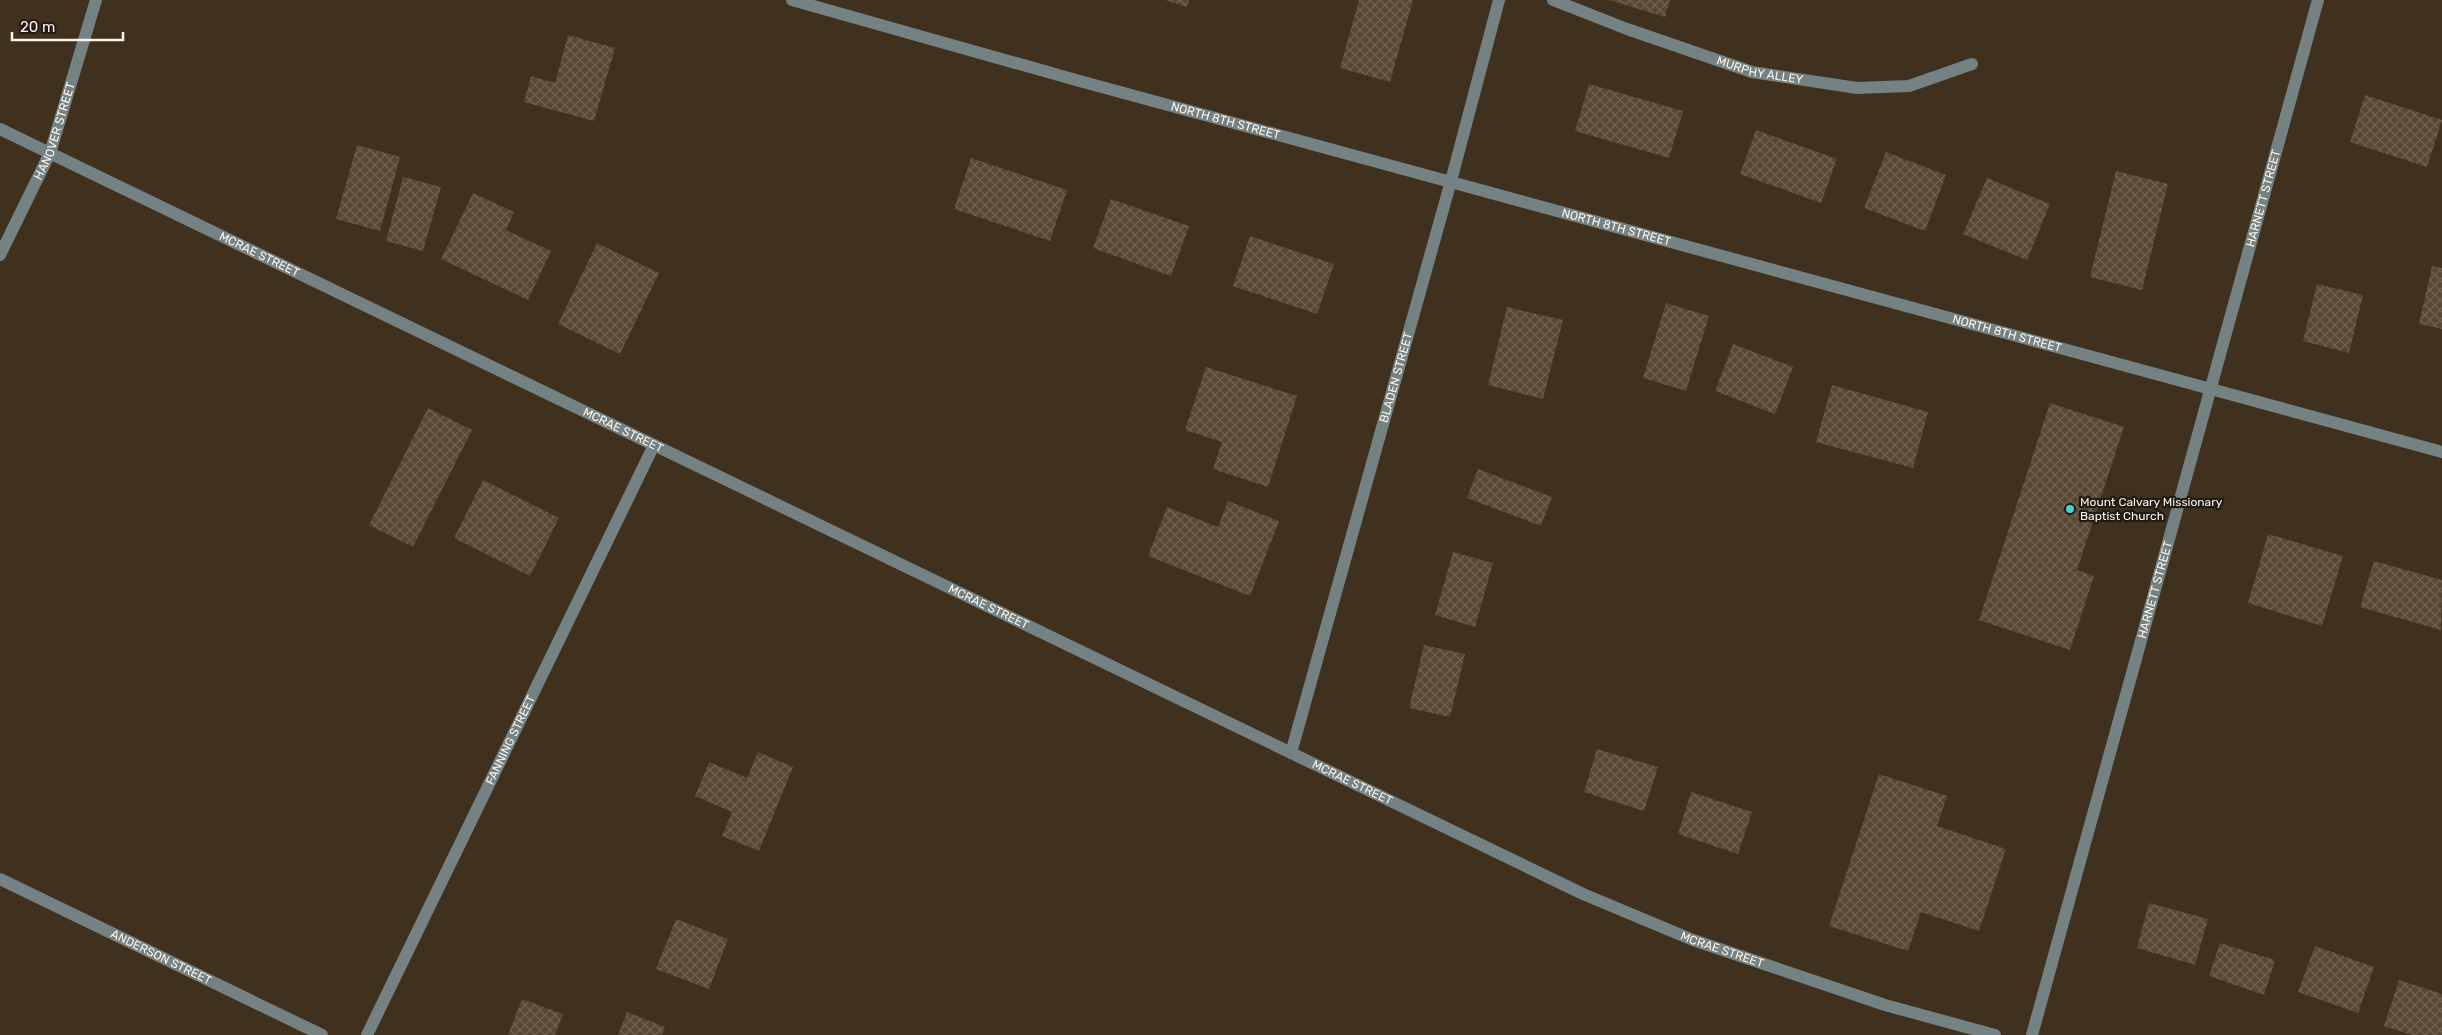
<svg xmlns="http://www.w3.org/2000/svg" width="2442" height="1035" font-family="Rubik,sans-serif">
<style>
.building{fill:url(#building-cross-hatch)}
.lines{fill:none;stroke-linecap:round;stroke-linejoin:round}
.minor{stroke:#748284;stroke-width:12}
.poi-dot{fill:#52cbd9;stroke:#211b13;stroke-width:2}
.labels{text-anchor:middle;stroke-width:4.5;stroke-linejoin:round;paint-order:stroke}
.street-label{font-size:12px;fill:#fdf3e8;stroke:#211b13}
.poi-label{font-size:12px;fill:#fdf3e8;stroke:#211b13;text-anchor:start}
</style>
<defs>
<pattern id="building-cross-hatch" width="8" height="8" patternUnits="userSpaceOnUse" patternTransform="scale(1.25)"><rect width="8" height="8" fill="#574734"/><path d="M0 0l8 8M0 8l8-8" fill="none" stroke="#706251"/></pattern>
</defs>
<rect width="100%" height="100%" fill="#40311f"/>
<!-- building -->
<path class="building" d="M1165 0H1189L1187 7Z
M1359 0H1413L1390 82 1340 68Z
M1609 0H1670L1665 17Z
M568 35 615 48 594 121 524 102 531 76 555 83Z
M1589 84 1683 111 1669 158 1575 131Z
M2365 95 2442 120 2427 167 2350 142Z
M1756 130 1837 159 1821 203 1740 174Z
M357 145 400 157 380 231 336 219Z
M1886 152 1946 175 1925 231 1864 208Z
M971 158 1067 190 1050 241 954 209Z
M2116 171 2168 184 2142 290 2090 277Z
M403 177 441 187 423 251 386 241Z
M1987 178 2050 204 2027 260 1963 234Z
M473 193 514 212 506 230 551 251 528 300 441 259Z
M1111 199 1189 226 1171 276 1093 248Z
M1250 236 1334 264 1317 314 1233 286Z
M597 243 659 273 620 354 558 324Z
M2432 266 2442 268V329L2419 324Z
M2317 284 2363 295 2349 353 2303 341Z
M1666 303 1709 316 1686 391 1643 378Z
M1507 307 1563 320 1543 399 1488 385Z
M1733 344 1793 367 1775 414 1715 391Z
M1206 367 1297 396 1268 487 1213 469 1222 442 1185 430Z
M1832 385 1928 412 1913 468 1816 442Z
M2050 403 2124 427 2077 570 2094 576 2070 650 1979 620Z
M428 408 472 430 413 547 369 525Z
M1478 469 1552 497 1541 526 1467 498Z
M483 480 559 518 530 576 454 538Z
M1228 501 1279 521 1250 596 1148 556 1167 507 1218 527Z
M2268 534 2343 556 2322 626 2248 603Z
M1453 552 1493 563 1475 627 1435 615Z
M2374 561 2442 580 2441 630 2360 607Z
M1424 645 1465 654 1450 717 1409 708Z
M1597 749 1658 767 1644 811 1584 792Z
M758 752 793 767 759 851 722 836 732 812 695 796 709 762 747 778Z
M1879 774 1947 796 1937 826 2006 849 1979 931 1921 912 1908 951 1829 926Z
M1691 792 1752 812 1738 854 1678 834Z
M2149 903 2208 919 2195 965 2137 948Z
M676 919 728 939 709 989 656 969Z
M2220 943 2275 960 2264 995 2209 976Z
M2315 946 2374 967 2358 1013 2298 992Z
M2399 980 2442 994V1035H2412L2384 1026Z
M522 999 563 1014 555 1035H508Z
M627 1012 665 1027 662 1035H618Z"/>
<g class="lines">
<!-- minor -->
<g class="minor">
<path id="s1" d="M792 0 1076 80 2442 452"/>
<path id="s2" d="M1553 0 1627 29 1752 72 1857 88 1909 86 1972 64"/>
<path id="s3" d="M0 129 1583 894 1693 940 1885 1005 1995 1035"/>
<path id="s4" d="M0 255 50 153 96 0"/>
<path id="s5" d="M1291 753 1451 181 1499 0"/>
<path id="s6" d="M0 879 322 1035"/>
<path id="s7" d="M367 1035 654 445"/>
<path id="s8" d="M2032 1035 2318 0"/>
</g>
</g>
<!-- markers -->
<circle class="poi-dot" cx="2070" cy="509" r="5"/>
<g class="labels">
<!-- street labels -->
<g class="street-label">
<text dy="4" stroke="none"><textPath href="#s2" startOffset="219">MURPHY ALLEY</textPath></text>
<text dy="4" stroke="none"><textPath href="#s1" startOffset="450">NORTH 8TH STREET</textPath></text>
<text dy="4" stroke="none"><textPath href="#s4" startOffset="136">HANOVER STREET</textPath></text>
<text dy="4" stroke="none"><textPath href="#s8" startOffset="868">HARNETT STREET</textPath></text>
<text dy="4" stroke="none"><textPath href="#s1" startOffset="855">NORTH 8TH STREET</textPath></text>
<text dy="4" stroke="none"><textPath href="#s3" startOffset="288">MCRAE STREET</textPath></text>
<text dy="4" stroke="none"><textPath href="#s1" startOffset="1260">NORTH 8TH STREET</textPath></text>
<text dy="4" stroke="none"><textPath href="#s5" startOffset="390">BLADEN STREET</textPath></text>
<text dy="4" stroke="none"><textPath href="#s3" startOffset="692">MCRAE STREET</textPath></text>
<text dy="4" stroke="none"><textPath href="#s8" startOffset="462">HARNETT STREET</textPath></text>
<text dy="4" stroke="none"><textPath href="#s3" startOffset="1098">MCRAE STREET</textPath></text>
<text dy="4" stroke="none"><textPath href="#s7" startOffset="328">FANNING STREET</textPath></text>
<text dy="4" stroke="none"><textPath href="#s3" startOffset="1502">MCRAE STREET</textPath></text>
<text dy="4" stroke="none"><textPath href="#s3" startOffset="1908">MCRAE STREET</textPath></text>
<text dy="4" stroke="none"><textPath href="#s6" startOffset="179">ANDERSON STREET</textPath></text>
</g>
<!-- poi labels -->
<g class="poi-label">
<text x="2080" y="506">Mount Calvary Missionary<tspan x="2080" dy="14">Baptist Church</tspan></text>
</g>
</g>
<!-- scale -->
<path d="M12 32v8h111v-8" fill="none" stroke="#fdf3e8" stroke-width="2.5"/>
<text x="20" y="32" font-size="15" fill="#fdf3e8" stroke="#211b13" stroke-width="4" paint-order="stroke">20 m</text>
</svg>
